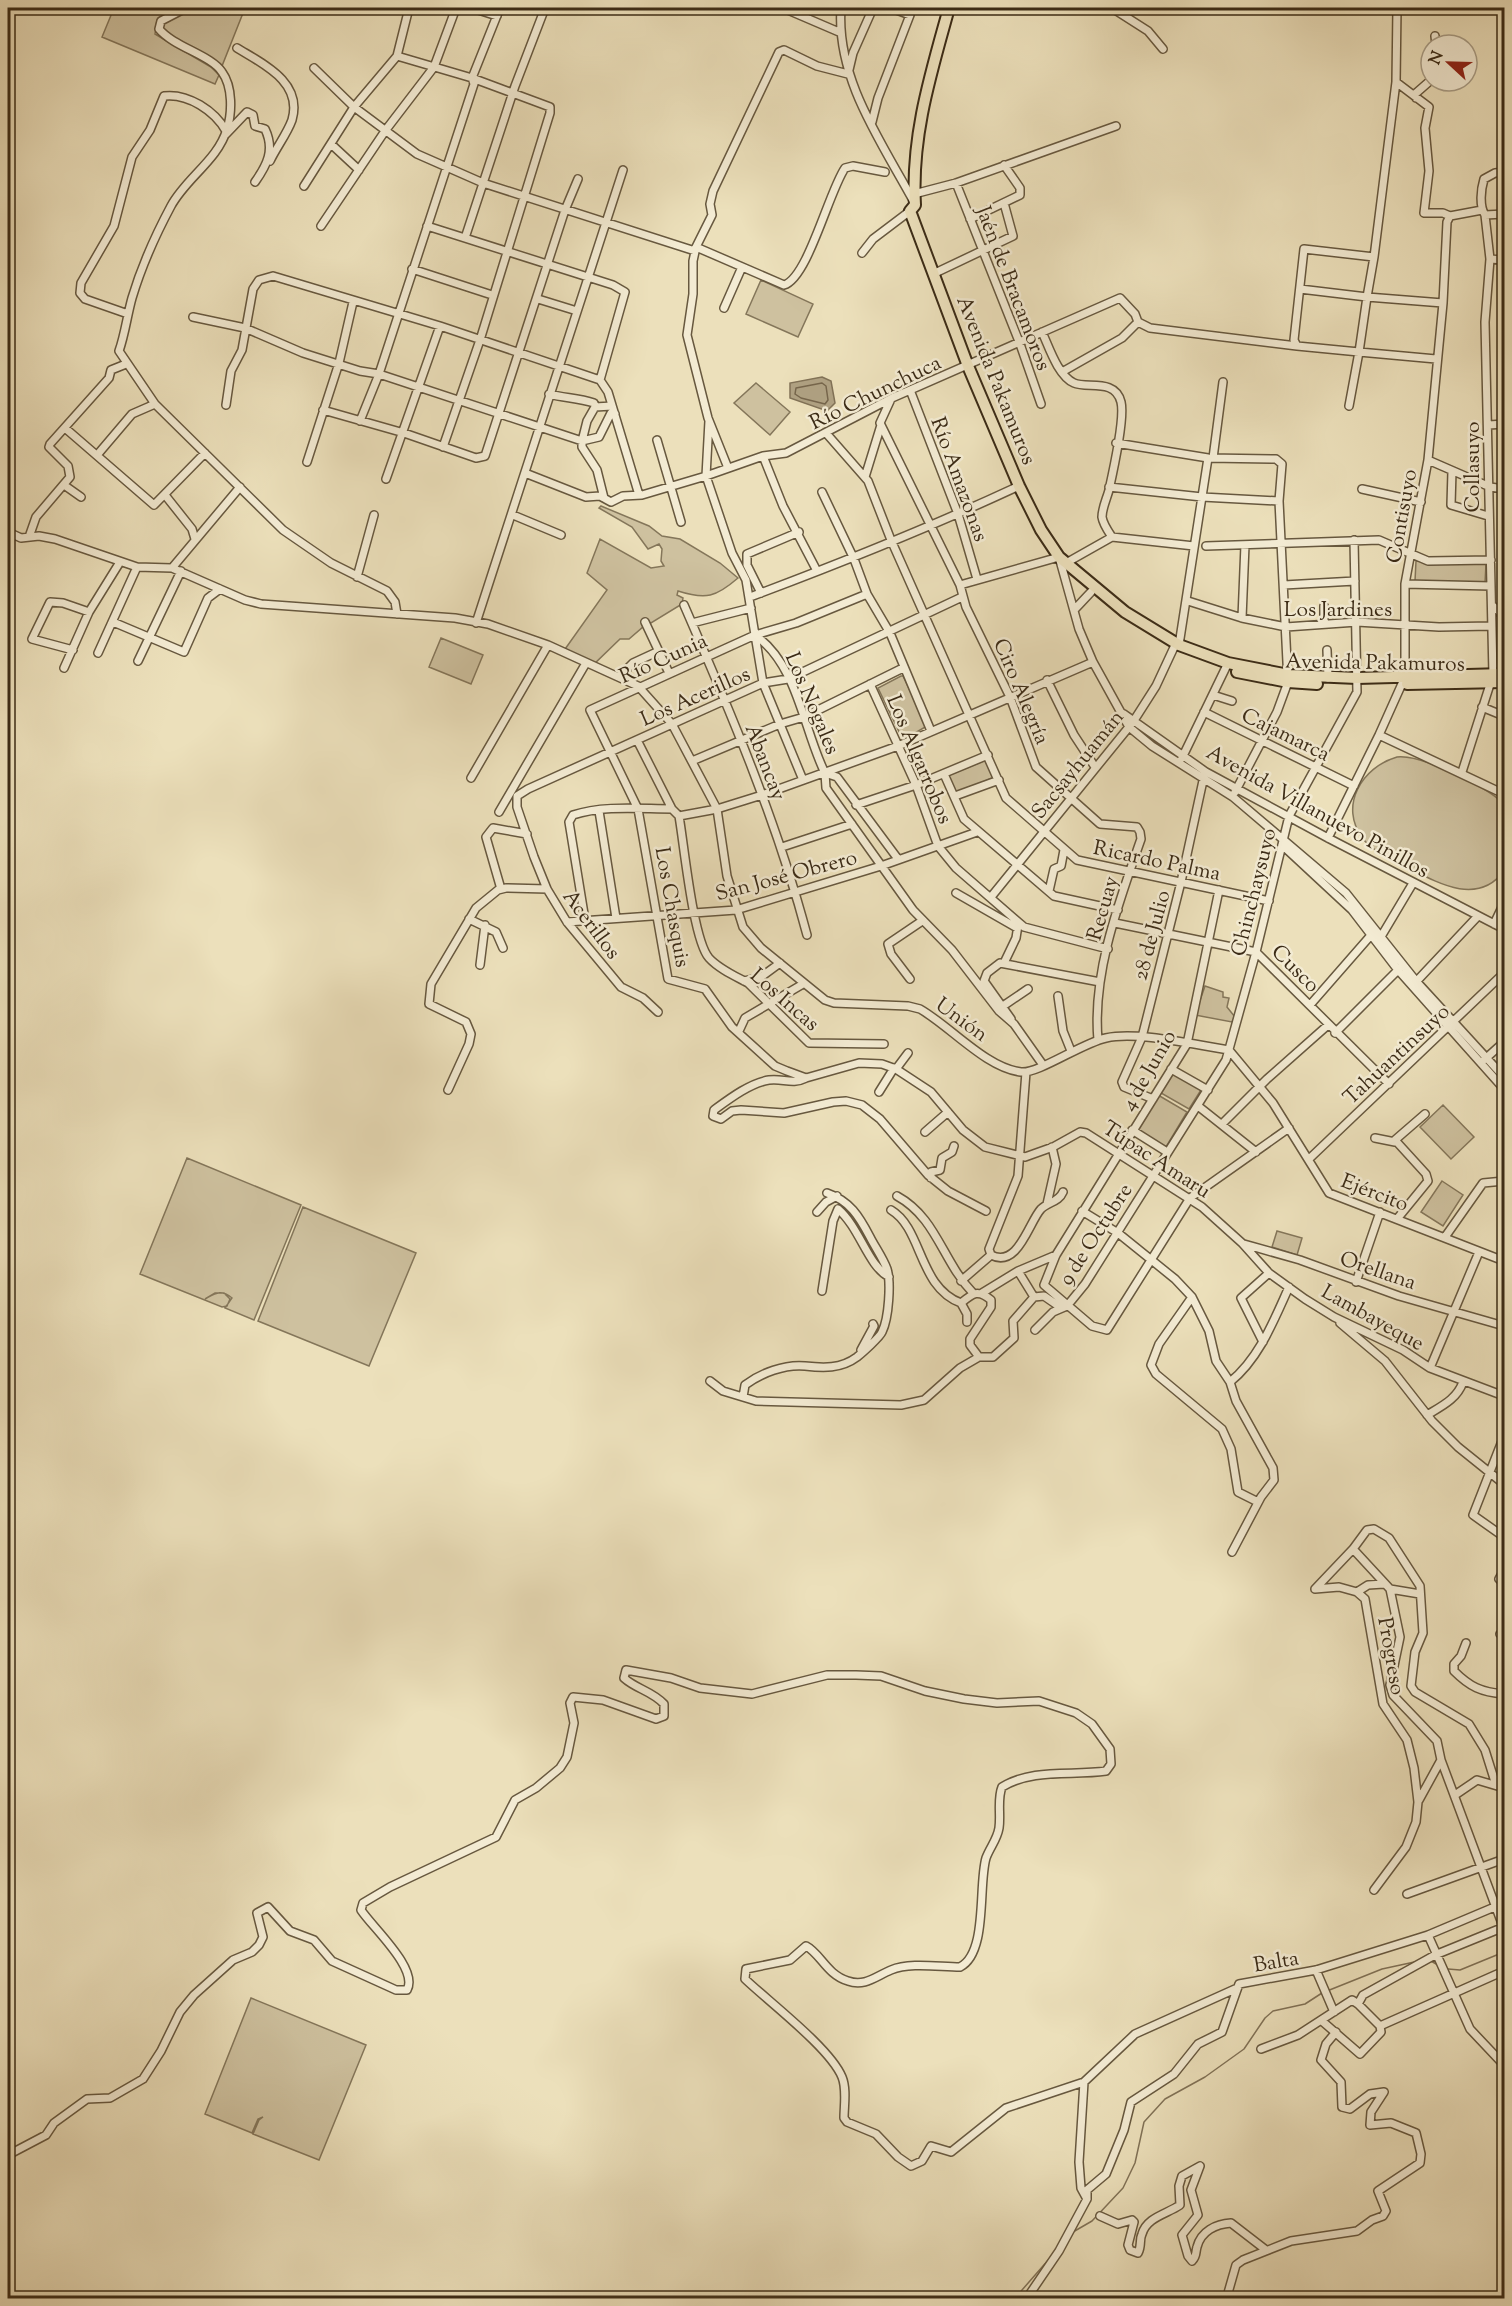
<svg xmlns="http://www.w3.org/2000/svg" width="1512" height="2306" font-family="'Sorts Mill Goudy',serif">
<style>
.green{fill:#cec19f;stroke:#84765a;stroke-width:1.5}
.water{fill:#b0a283;stroke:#817257;stroke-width:1.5}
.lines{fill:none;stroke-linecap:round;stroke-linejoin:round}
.shore{stroke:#76664c;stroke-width:1.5}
.stream{stroke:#817257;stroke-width:1.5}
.minor-casing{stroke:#67583f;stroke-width:10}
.highway-casing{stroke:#3b2b16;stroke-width:14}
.minor{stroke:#f3ebd3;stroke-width:7}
.highway{stroke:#ece0bb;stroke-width:10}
.labels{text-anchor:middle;stroke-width:5;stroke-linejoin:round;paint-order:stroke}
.street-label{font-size:21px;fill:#3b2b16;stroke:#f3ebd3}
</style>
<rect width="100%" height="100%" fill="#ece0bb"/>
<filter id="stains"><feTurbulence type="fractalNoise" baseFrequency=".00333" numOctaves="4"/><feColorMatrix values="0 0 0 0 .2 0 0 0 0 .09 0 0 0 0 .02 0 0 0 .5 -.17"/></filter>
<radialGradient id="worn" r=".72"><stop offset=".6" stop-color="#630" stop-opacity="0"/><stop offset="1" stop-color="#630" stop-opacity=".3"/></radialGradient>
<!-- green -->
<path class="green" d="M114 8H180L157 20 155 34 211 67 219 75 215 84 102 37Z
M197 8H245L220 71 160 32 159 25 179 13Z
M761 280 813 304 798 337 746 314Z
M756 383 790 412 770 435 734 403Z
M601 506 649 526 662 536 680 539 720 563 738 578C716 597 706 600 678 591L677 595 683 598 682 604 651 623 645 621 644 626 629 639H620L593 665 563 652 607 590 587 573 600 539 651 568 664 566 661 561 662 549 659 544 648 549 632 527 599 508Z
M1416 561 1486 564 1485 583 1415 581Z
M441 638 483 655 471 684 429 667Z
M901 676H903L927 726 903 740 878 688Z
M1397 757C1421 754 1487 787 1504 804V871C1477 907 1436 882 1405 866 1391 859 1374 852 1363 839 1338 806 1362 767 1397 757Z
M986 760 994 777 960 793 955 792 947 776Z
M1205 986 1223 992V997L1229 998 1227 1007 1235 1017 1232 1022 1195 1015Z
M1173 1073 1201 1090 1189 1109 1161 1093Z
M1158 1095 1187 1112 1166 1147 1136 1129Z
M1443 1105 1474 1137 1451 1159 1420 1127Z
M187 1158 301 1205 254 1320 225 1308 232 1298C221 1289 216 1293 205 1299L215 1293H224L230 1299 227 1306 222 1307 140 1274Z
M1442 1181 1463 1195 1443 1226 1421 1212Z
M303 1207 416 1253 369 1366 258 1321Z
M1277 1231 1302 1238 1297 1255 1272 1247Z
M251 1998 366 2045 319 2160 253 2134 259 2120 263 2117 258 2119 252 2133 205 2114Z"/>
<!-- water -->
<path class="water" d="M822 377 831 381 835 403 827 411 790 398V383Z"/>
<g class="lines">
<!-- shore -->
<path class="shore" d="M822 383 826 386 828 400 825 404 801 398 795 394 796 388Z"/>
<!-- stream -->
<path class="stream" d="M1429 1960 1438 1965
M1448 1969 1460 1970 1504 1952
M1327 1991 1382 1969 1419 1961
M1073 2232 1092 2221 1123 2188 1135 2163 1144 2122 1165 2099 1205 2077 1244 2049 1265 2018 1273 2011 1305 2004 1322 1993
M1015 2298 1050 2258"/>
<defs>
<path id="minor" d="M186 8 161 21 159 29C174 47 211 55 222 72 233 87 232 113 227 129 218 160 186 178 171 206 156 234 141 268 132 298 127 316 125 334 119 351L155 404 283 530 331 563 387 591 395 602 397 614
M472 8 497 16
M783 8 839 32
M841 8C836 79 881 141 914 202
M891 8 910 15
M1112 8 1148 31 1163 49
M1397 8 1396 82 1429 107 1425 128 1429 171 1424 213H1443L1450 216
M1435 36 1436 45
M237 48C263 64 303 82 292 120 287 134 276 148 270 161
M314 68 354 107 417 154 483 183 695 251
M1416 98 1415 94 1431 80
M872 122 878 98 910 15 909 8
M226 134 247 112 253 115 255 126 265 129C275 150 267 165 255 182
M331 144 359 170
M956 183 1020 344 1041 404
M304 186 354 107 397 56
M914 194 956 183 1116 126
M1485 215 1504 214
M970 219 1020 195V188L1004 165
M321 226 385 131 434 67 456 8
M427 226 613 285 625 292 600 380
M465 238 515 86 545 8
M696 247 784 285C808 278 829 191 845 168L853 166 885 172
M862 253 873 239 910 211
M1374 257 1396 82
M1490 259 1504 260
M412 269 492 295
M933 274 1013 236 1004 203
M1300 289 1367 297 1359 352 1436 359
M538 299 577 311
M724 308 742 267
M128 314 85 299 80 293 81 283 114 226 132 157 150 130 164 96C188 93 215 111 226 131
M193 317 245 328 303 353 360 371 379 374 582 441 587 421 595 407 612 406
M1138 322 1150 328 1297 346
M1042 332C1049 347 1058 376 1074 383 1087 389 1115 378 1121 402 1125 418 1113 472 1109 490 1107 498 1102 508 1102 517 1103 524 1108 531 1112 537L1194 546
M910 390 958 514 977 579
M549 394C564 398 578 398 594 403L595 407
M891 399 880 423 960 585 966 607 1010 697 1036 767 1100 824 1137 827 1140 832 1141 839C1119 902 1092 973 1098 1040
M226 405 231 371 242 350 253 289 259 280 273 276 440 326 600 380 608 392 639 495
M1349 406 1359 352 1297 346 1294 340 1304 249 1374 257 1367 297 1443 303
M323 410 404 433 476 458 485 456 565 210 578 179
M360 421 379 374 474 84 472 78 397 56 409 8
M709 421 706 476 732 553 746 580 755 635C798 665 803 729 825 773L826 788 913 910 952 950 999 1011 1014 1024 1043 1065
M1489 425 1504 424
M65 428 154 505 205 453
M826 433 868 481 891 540 1006 798 1077 860 1269 901
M657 440 681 522
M1116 443 1208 458 1179 645
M443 447 480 340 550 113V107L472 78 500 8
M98 454 132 414 155 404
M763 456 783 506 817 571
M1208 458 1276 459 1282 464 1279 501 1288 682 1277 712 1235 792
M1213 458 1223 382
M1428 460 1490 487 1504 489
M307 462 339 363 353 302
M728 468 708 418 687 335 693 294V261L696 247 712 215 710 204 713 191 779 52 784 50 817 66 848 74 853 53 873 8
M1452 471 1451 505 1488 516
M525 473 586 497 600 496 611 502 623 496 642 495 706 476 763 456 786 453 892 398 1120 298 1135 314 1138 322 1122 338 1062 372
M865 477 881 425
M386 479 440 326
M64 485 81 497
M1109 487 1202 497 1279 501
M1362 489 1421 502
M822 492 854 559 867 594 890 633 931 731
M165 495 192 529 195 539
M604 498 597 470 582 447V441L599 437 611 413 615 414
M513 515 561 535
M8 532 21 538 39 536 55 539 137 567 172 568 245 600 261 604 455 618 488 624 548 645 638 686 672 724 717 809 727 876 743 927 761 948 825 1000 834 1003 908 1006 920 1009C950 1026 986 1068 1021 1072 1038 1074 1082 1043 1106 1038 1138 1031 1195 1045 1229 1050
M29 537 36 517 70 477 68 466 49 447 50 444 109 378 111 370 126 364
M1206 546 1379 540 1428 561 1491 560
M1066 563 1112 537
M172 568 240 487
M357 577 374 515
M1405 584 1491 586
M960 585 1059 557 1079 629 1093 662 1129 727 1152 746 1233 797 1346 893 1416 981 1504 1077
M1284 585 1355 581
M761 593 747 565V554L799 532
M867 594 796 623 755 635 590 710 638 809 668 979 705 989 732 1027 775 1066 787 1071 806 1078 859 1063 882 1064 896 1069 931 1092 963 1130 985 1147 1025 1157 1053 1147 1080 1132 1086 1133 1202 1207 1242 1243 1269 1273 1305 1299 1334 1317 1403 1350 1430 1368 1504 1396
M750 597C841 563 931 527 1019 486
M1188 601 1242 618 1286 627 1357 622 1439 627 1491 626
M684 605C731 713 777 822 807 935
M1324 606V624
M1493 606 1504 616
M1075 609 1091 592
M1242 618 1245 545
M113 622 184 652 208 598 220 589
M645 622 669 673
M476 623 623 170
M692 623 751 608
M755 635 763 683 803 780
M73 650 32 639 50 602 63 603 89 612
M1327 650 1328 678
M98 653 137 567
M138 661 181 571
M64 668 89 612 120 562
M619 677 633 663 659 651
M1047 680 1074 735 1095 767
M870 684 916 785 938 846 956 868 1024 927 1108 949
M1213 695 1232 701
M1482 707 1504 716
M1204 712 1354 786
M1124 714 1206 772 1328 838 1504 929
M1379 735 1504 794
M637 740 672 809
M1182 758 1228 663
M692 761 780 724 804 717 903 668
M1462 772 1493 675 1485 322 1490 259 1485 215C1479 206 1481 189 1484 179L1495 173 1504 172
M825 773 837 777 898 859
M944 774 964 819 1054 896 1118 910
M471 778 548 645
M955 796 999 780
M856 805 916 785 988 755
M599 811 616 918
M499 812 586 663
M679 816C684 844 693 940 709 958 719 969 735 976 748 983L809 1043 884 1044
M1328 838 1379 735 1405 677V584L1428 460 1443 303 1447 222 1450 216 1482 210
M1282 845 1352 910 1398 970 1504 1089
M782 847 852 824
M501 889 486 837 493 828 527 834
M1219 890 1187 1044 1056 1255 1044 1285 1092 1326 1107 1330 1190 1198 1289 1128
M1049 891 1054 869 1061 866 1064 850
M956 893 1017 928
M991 897 1133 722 1156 686 1176 643
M469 919 496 932 503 948
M585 920 569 822 573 815C604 805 640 809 672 809L679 816 717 809 762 795 898 746 1093 662
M567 922 736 910 881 866 977 832
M1115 923 1256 952 1389 1084
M1494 924 1504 903
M1004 963 1016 938 1018 925
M480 965 485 925
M910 979 891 954 888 944 922 921
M744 981 761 977 780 963
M1414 984 1478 916
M1058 996 1063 1031 1071 1051
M1310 1005 1372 934 1382 935 1413 883
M1003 1006 1028 989
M658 1012 643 998 621 987 567 922 547 889 534 857 517 807V796L528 789 763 683 788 679 962 597
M1011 1019 984 981 987 973 1000 963 1100 982
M739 1031 745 1018 803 984
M1335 1033 1399 969
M1229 1050 1273 1103 1329 1193 1504 1261
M1484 1060 1504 1042
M896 1069 908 1053
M1171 1069 1208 1090
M1026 1072 1018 1176 989 1249 991 1255C1018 1269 1029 1222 1041 1209 1048 1202 1059 1202 1063 1192
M806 1078C792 1085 783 1078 769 1080 750 1083 729 1099 714 1110L713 1116 721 1119 732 1111 741 1110 784 1113 833 1102 846 1101 862 1105 880 1119 928 1175 948 1191 986 1211
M448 1090 469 1044 471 1034 466 1022 429 1004 431 984 476 908 498 890 506 888 547 889
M879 1092 894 1068
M1153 1099 1124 1087 1122 1082 1142 1037 1181 882 1204 776
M1198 1106 1256 1152
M1222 1124 1267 1079 1328 1025
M1132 1130 1167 1152
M925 1132 948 1112
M1375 1138 1395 1142
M1309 1159 1504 973
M931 1178V1172L940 1170 942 1158 952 1152 954 1146
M897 1196C937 1218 942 1261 973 1293
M1047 1204 1056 1164 1052 1147
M891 1210C923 1229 918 1287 961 1303 973 1293 978 1289 991 1300V1307L970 1339V1345L979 1357
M1082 1211 1118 1233 1175 1279 1192 1297 1209 1331 1216 1361 1230 1382 1236 1401 1273 1468 1274 1480 1261 1497 1232 1552
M817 1212 826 1202 837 1196
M1397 1219 1428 1181 1426 1174 1395 1140 1425 1114
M1445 1237 1483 1183 1504 1181
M1244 1244 1300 1260 1399 1296 1504 1326
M1018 1271 1034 1297
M961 1281 991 1255
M1356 1282 1380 1212
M822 1291 833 1221 838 1209C860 1228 868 1266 889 1277
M982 1293 1018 1271 1056 1255
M1192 1297 1159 1344 1151 1365 1156 1374 1222 1429 1231 1449 1238 1492 1258 1502
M961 1303 967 1314V1322
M1340 1323 1385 1361 1432 1421 1458 1447 1504 1484
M1035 1330 1053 1312 1067 1306 1085 1284 1226 1060 1256 952 1289 816 1357 692 1354 540
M1263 1342 1241 1298 1269 1273
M861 1350 874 1326 873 1324
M1430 1368 1479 1252
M710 1381 723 1391 756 1401 901 1405 924 1400 960 1368 979 1357H993L1014 1338 1013 1321 1034 1297 1044 1296 1060 1307
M1230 1382C1259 1359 1274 1320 1289 1287
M743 1397 745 1385C761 1373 785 1364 805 1366 823 1368 841 1369 857 1357 862 1353 880 1337 882 1332 889 1318 891 1282 887 1269 883 1258 875 1247 870 1237 859 1216 850 1201 827 1193
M1427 1415C1442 1406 1457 1399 1463 1382
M1504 1436 1473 1515 1504 1537
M1353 1549 1390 1589 1400 1637 1390 1685 1393 1695 1437 1741 1441 1760 1504 1929
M1504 1570 1499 1579 1504 1584
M1384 1584 1368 1585 1357 1592 1339 1587 1315 1589 1353 1549 1367 1530 1374 1529 1389 1538 1420 1586 1423 1633 1415 1652 1411 1686 1415 1692 1469 1724 1485 1750 1496 1785
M1390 1589 1420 1594
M1357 1592 1365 1599 1383 1704 1407 1740 1414 1768 1418 1802 1416 1822 1406 1847 1374 1890
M1500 1634 1504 1635
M1466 1643 1461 1656 1454 1664V1671C1470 1687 1481 1692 1504 1694
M1455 1795 1477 1780 1504 1788
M1504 1795V1806
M1419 1800 1441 1760
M1407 1894 1504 1859
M1428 1935 1470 2029 1504 2065
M1316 1970 1334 2012
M1358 2004 1380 2026
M1322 2021 1360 2054 1381 2032 1380 2026
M1380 2026 1504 1971
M1261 2049 1298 2035 1352 2000 1358 2004 1363 1995 1435 1955 1504 1927
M1084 2082 1135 2034 1235 1989
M8 2155 46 2135 54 2123 87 2099 110 2098 143 2079 161 2051 180 2012 194 1995 233 1960 252 1952 259 1945 263 1937 257 1913 268 1907 290 1931 314 1940 332 1961 396 1990H407C419 1969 372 1927 361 1910L363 1903 390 1887 496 1837 515 1800 536 1788 560 1768 567 1757 574 1723 570 1703 573 1697 603 1700 656 1719 664 1716V1704C652 1691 636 1689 624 1678L626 1670 671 1678 700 1688 752 1694 827 1675H856L881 1676 925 1691 964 1699 997 1703 1039 1701 1076 1713 1092 1724 1110 1749 1111 1764 1106 1771C1071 1776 1033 1768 1002 1787 997 1799 1001 1815 999 1828 997 1840 990 1847 986 1858 978 1885 988 1953 960 1967 939 1967 910 1962 891 1970 876 1976 865 1987 848 1981 827 1975 820 1953 806 1946L790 1960 746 1969 745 1979C769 2002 830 2048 842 2077 847 2089 844 2106 844 2118L847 2122 876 2134 898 2157 911 2166 922 2161 931 2146 951 2152 1006 2108 1084 2082 1079 2162 1081 2188 1087 2199V2190L1106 2174 1124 2130 1131 2102 1174 2074 1198 2044 1222 2032 1239 1984 1316 1970 1428 1935 1504 1903
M1100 2216 1118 2224 1132 2220 1134 2222 1128 2245 1130 2250 1138 2253C1142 2246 1139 2240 1142 2234 1147 2217 1167 2214 1180 2205L1179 2186 1182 2176 1200 2166 1191 2190 1198 2215 1182 2235 1188 2256 1192 2261C1197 2256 1195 2254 1197 2247 1201 2231 1216 2224 1231 2223L1266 2250
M1027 2298 1059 2251 1087 2199
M1224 2298 1228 2293 1236 2265 1243 2260 1291 2241 1357 2231 1372 2220 1383 2216 1386 2211 1378 2191 1420 2163 1421 2154 1416 2133 1391 2123 1370 2125 1371 2112 1384 2092 1370 2094 1350 2109 1342 2107 1341 2082 1321 2060 1326 2044 1336 2032"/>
<path id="highway" d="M949 8C931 73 911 136 915 205L910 211 968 366 1019 486 1041 530 1059 557 1125 612 1179 645 1228 663 1289 675 1357 678 1504 674
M1237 672 1288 682 1317 684
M1407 684 1504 682"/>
</defs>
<!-- minor casing -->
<use href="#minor" class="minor-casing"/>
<!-- highway casing -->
<use href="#highway" class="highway-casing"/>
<!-- minor -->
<use href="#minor" class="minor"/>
<!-- highway -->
<use href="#highway" class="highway"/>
</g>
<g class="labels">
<!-- street labels -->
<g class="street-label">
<text transform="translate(1014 288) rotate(69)" y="7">Jaén de Bracamoros</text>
<text transform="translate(997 380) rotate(68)" y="7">Avenida Pakamuros</text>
<text transform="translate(875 392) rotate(-26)" y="7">Río Chunchuca</text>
<text transform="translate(1472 467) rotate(-90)" y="7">Collasuyo</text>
<text transform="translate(960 479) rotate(70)" y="7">Río Amazonas</text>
<text transform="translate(1401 516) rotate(-80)" y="7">Contisuyo</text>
<text x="1338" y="616">Los Jardines</text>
<text transform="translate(663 658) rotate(-24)" y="7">Río Cunia</text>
<text transform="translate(1375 662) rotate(1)" y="7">Avenida Pakamuros</text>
<text transform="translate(1022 691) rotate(67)" y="7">Ciro Alegría</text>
<text transform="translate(695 696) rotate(-24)" y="7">Los Acerillos</text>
<text transform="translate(813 703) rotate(67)" y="7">Los Nogales</text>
<text transform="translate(1286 734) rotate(26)" y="7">Cajamarca</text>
<text transform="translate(920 759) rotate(67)" y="7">Los Algarrobos</text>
<text transform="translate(766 762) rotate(69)" y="7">Abancay</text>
<text transform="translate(1077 764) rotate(-51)" y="7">Sacsayhuamán</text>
<text transform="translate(1318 811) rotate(29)" y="7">Avenida Villanuevo Pinillos</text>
<text transform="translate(1157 860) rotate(12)" y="7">Ricardo Palma</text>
<text transform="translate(786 875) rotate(-15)" y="7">San José Obrero</text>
<text transform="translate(1253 892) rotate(-76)" y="7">Chinchaysuyo</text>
<text transform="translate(673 907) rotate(80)" y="7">Los Chasquis</text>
<text transform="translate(1102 908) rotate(-74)" y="7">Recuay</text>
<text transform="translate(592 924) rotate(53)" y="7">Acerillos</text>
<text transform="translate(1151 935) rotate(-75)" y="7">28 de Julio</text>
<text transform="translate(1296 968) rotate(45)" y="7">Cusco</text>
<text transform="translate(785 999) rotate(41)" y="7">Los Incas</text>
<text transform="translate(962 1019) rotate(36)" y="7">Unión</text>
<text transform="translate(1396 1054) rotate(-43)" y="7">Tahuantinsuyo</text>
<text transform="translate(1148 1070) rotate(-60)" y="7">4 de Junio</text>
<text transform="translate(1157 1159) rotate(33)" y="7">Túpac Amaru</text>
<text transform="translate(1375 1192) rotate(21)" y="7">Ejército</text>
<text transform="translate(1095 1234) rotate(-57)" y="7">9 de Octubre</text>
<text transform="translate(1378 1270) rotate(19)" y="7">Orellana</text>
<text transform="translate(1373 1317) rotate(29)" y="7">Lambayeque</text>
<text transform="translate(1392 1656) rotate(80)" y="7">Progreso</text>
<text transform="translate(1276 1961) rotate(-10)" y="7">Balta</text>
</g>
</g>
<!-- margin -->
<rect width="1512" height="2306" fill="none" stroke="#ece0bb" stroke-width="30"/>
<rect x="9" y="9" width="1494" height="2288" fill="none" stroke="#3b2b16" stroke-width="3"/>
<rect x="15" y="15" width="1482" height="2276" fill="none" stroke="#3b2b16" stroke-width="1.5"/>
<!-- north arrow -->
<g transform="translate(1449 63) rotate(292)"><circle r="28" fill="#f3ebd3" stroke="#a99e87" stroke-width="1.5"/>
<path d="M0-4.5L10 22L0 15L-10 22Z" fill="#8f2418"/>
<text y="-9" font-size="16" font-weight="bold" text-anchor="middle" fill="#3b2b16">N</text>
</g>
<rect width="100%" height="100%" filter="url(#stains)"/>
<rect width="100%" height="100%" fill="url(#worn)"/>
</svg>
